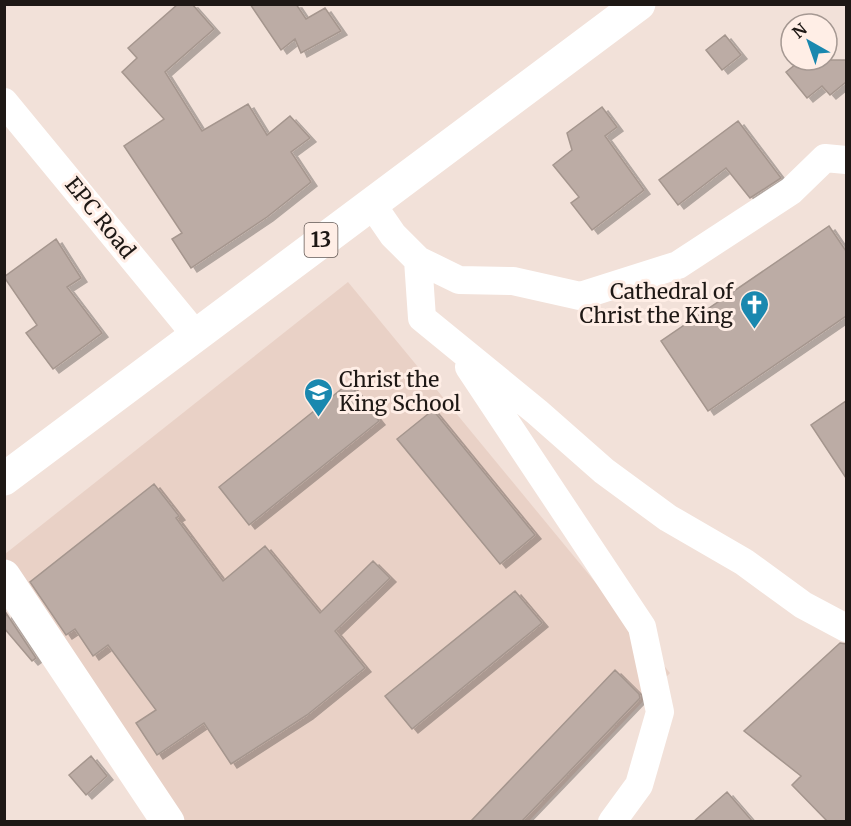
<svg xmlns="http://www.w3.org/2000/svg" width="851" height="826" font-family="Merriweather,serif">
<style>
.built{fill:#e9d1c6}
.building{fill:#bcaca5;stroke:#a5968e;stroke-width:1.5;filter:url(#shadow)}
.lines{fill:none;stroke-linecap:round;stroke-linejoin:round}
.minor{stroke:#fff;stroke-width:28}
.tertiary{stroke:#fff;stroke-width:33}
.primary{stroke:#fff;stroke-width:33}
.labels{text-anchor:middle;stroke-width:6;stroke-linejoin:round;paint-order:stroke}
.shield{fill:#ffeee6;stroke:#625854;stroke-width:1.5}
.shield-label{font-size:20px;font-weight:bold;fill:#1e1815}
.street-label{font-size:21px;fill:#1e1815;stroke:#ffeee6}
.poi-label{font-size:21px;fill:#1e1815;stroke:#ffeee6;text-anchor:end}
</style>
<defs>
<filter id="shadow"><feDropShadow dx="6" dy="4" stdDeviation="0" flood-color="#0004"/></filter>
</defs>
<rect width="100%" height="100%" fill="#f2e1d9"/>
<!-- built -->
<path class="built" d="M348 282 670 673 529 821H181L5 561V554Z"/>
<!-- building -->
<path class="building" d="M178 4H192L214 29 165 72 202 131 248 104 267 135 290 116 310 138 291 152 311 182 267 217 191 268 172 239 182 233 124 146 164 119 122 72 137 58 128 48Z
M250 4H296L306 19 325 8 341 31 301 53 295 39 281 50Z
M725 35 741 55 722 70 706 50Z
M801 60H846V82L830 95 822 86 807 98 786 72Z
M602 107 617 127 605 136 644 190 592 230 571 203 579 197 553 165 572 150 567 133Z
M738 121 781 178 750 198 726 168 678 205 659 180Z
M829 226 846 251V316L708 411 661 341Z
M56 239 81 278 67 287 102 333 53 369 26 333 37 325 4 277Z
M349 383 379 421 249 525 219 487Z
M846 401V478L811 425Z
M433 410 535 535 500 564 397 439Z
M154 484 179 516 176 518 223 581 265 546 320 613 373 561 390 578 335 631 365 668 307 715 231 764 204 723 157 755 136 723 156 710 108 645 93 656 75 629 66 635 30 582Z
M515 591 542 623 412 729 385 696Z
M6 613 36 658 32 661 4 628Z
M840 643 846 644V822H828L792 785 801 776 744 731Z
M615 670 639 694 640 698 521 822H470Z
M91 756 107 776 86 795 69 775Z
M727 792 753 822H693Z"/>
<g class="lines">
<!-- minor -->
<path class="minor" d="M4 102 195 334
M371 203 393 235 418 260 459 280 513 281 580 296 678 265 791 191 825 158 846 160
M418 260 422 318 537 412 604 471 668 518 744 562 803 605 846 628
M469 367 642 627 660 712 639 785 612 822"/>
<!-- tertiary -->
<path class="tertiary" d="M4 576 168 822"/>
<!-- primary -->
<path class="primary" d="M4 479 639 4"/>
</g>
<!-- icons -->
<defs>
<symbol id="church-pin" viewBox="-11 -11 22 30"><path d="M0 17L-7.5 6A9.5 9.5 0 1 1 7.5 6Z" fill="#1a88af" stroke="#ffeee6"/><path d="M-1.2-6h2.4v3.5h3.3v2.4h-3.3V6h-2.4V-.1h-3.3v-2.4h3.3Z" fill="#fff"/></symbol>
<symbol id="school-pin" viewBox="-11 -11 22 30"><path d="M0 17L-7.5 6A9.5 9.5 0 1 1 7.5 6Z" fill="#1a88af" stroke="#ffeee6"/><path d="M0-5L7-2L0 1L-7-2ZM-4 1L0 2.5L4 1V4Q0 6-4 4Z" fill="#fff"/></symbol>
</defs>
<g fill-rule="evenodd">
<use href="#church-pin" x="738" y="288" width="33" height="45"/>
<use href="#school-pin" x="302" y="376" width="33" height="45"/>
</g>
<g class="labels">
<!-- shield labels -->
<rect class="shield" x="304.5" y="223" width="33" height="34" rx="4.5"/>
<g class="shield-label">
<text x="321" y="247">13</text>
</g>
<!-- street labels -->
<g class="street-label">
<text transform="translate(100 218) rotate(51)" y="7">EPC Road</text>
</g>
<!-- poi labels -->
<g class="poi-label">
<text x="733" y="299">Cathedral of<tspan x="733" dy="24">Christ the King</tspan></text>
<text x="339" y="387" text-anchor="start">Christ the<tspan x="339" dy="24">King School</tspan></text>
</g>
</g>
<!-- border -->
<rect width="851" height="826" fill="none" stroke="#1e1815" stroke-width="12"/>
<!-- north arrow -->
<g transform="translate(809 42) rotate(320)"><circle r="28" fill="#ffeee6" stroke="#a59892" stroke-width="1.5"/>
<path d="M0-4.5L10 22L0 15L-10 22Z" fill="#1a88af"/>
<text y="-9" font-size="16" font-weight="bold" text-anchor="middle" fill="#1e1815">N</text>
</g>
</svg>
